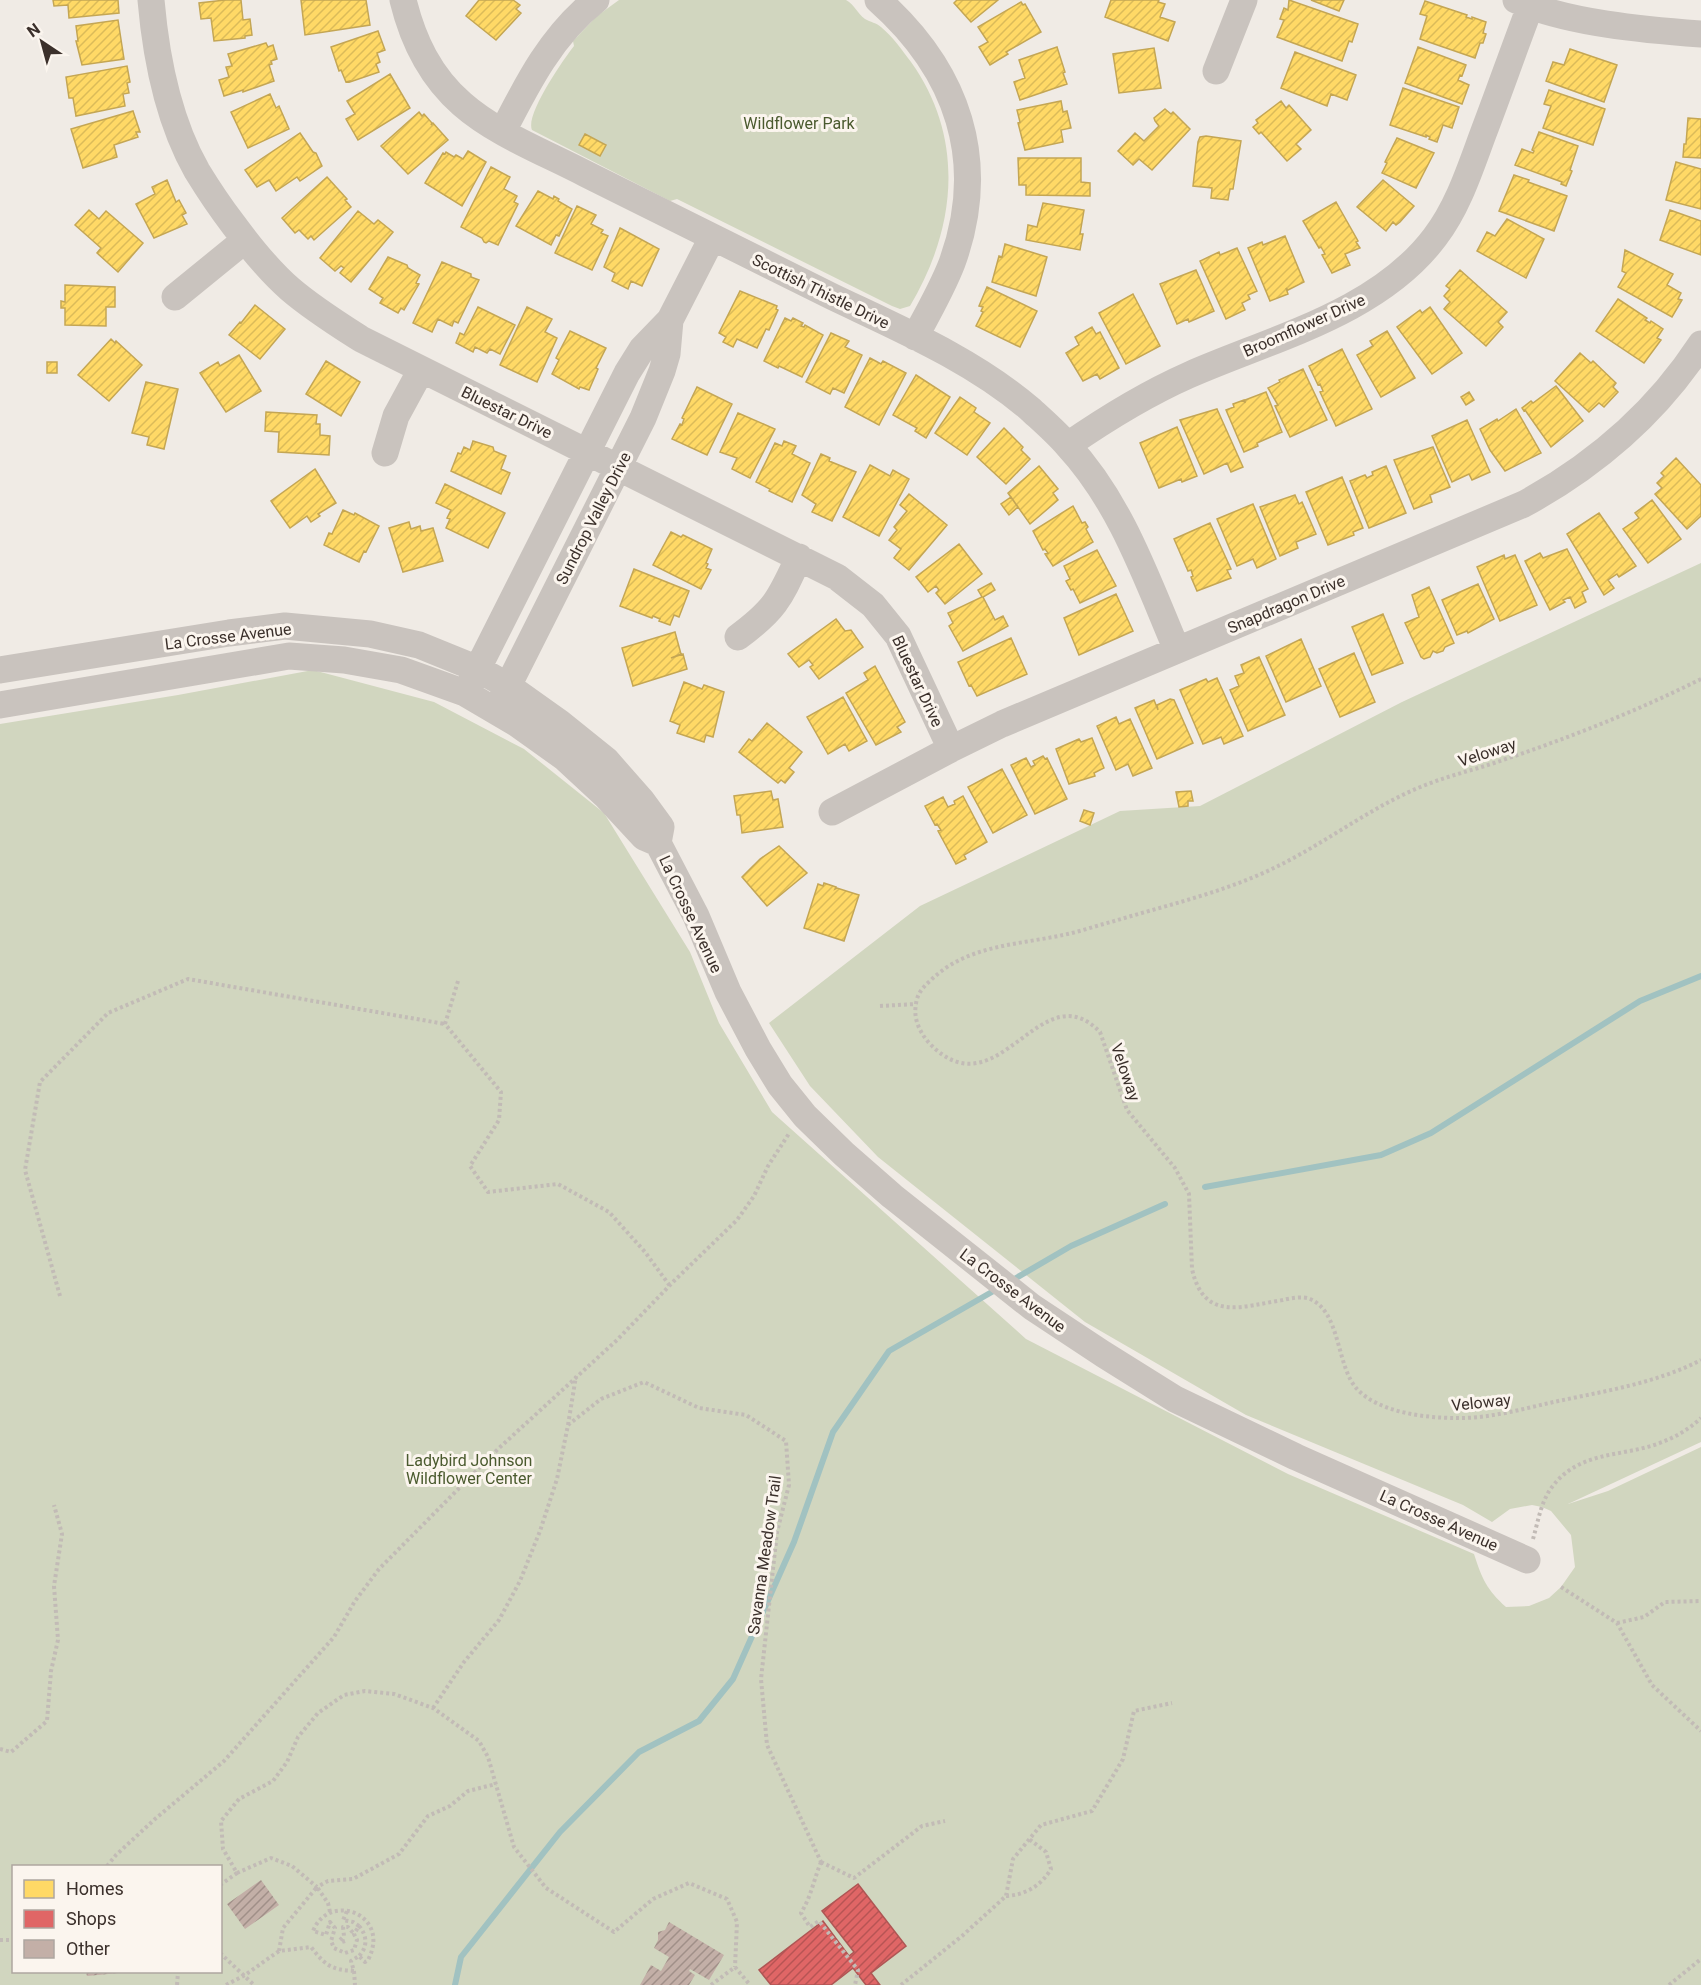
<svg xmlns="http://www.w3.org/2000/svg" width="1701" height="1985" font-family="Roboto,sans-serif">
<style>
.green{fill:#d1d6bf;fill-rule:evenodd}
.homes{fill:url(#homes-hatch);stroke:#c4a654;stroke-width:1.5}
.shops{fill:url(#shops-hatch);stroke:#ae5654;stroke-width:1.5}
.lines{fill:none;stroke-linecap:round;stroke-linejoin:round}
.stream{stroke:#a1c2c1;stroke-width:6}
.building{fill:url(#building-hatch)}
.path{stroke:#c2bbb6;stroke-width:4;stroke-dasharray:3 3;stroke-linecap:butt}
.minor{stroke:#c9c3be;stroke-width:27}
.labels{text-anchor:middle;stroke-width:6;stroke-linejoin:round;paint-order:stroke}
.park-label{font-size:16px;fill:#4a5a2e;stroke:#fbf5ee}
.street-label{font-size:16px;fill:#3b302b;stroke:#fbf5ee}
</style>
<defs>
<pattern id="homes-hatch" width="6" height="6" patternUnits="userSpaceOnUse" patternTransform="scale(1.5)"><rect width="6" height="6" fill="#ffd966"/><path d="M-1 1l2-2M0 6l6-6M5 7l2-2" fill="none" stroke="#dbbb59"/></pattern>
<pattern id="shops-hatch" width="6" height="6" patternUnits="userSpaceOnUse" patternTransform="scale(1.5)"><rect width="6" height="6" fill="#e06666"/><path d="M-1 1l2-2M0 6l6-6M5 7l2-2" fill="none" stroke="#b75454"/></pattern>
<pattern id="building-hatch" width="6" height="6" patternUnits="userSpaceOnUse" patternTransform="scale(1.5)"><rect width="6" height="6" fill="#c3afa7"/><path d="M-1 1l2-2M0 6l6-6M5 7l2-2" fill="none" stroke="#a08f88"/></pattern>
</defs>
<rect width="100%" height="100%" fill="#f0ebe5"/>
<!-- green -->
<path class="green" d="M619 0H846C855 5 857 13 865 19 870 22 877 23 881 27 893 37 902 50 911 62 966 139 956 229 910 306L900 309 892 306 677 199 670 201 532 130C525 115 563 60 574 46L573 41 597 16Z
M1701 563V1442L1568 1504 1608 1491 1701 1447V1985H0V724L178 695 313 670 434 702 524 749 604 813 690 952 719 1023 772 1112 1026 1339 1288 1474 1474 1554C1482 1579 1487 1590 1506 1607L1529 1606 1549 1598 1561 1587 1575 1567 1571 1535 1551 1511 1542 1507 1532 1505 1510 1509 1492 1522 1463 1505 1246 1415 1085 1322 878 1157 810 1086 769 1023 920 906 1120 811 1200 806 1402 702ZM14 1866H220V1972H14Z"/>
<!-- homes -->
<path class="homes" d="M53 0H118L119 13 69 18 68 5 54 6Z
M225 0H241L243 20 250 19 252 35 245 36V38L214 41 211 18 201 19 199 3Z
M301 0H366L370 25 305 35Z
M479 0H513L520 5 516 9 521 13 496 40 466 16Z
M957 0H998L971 22 954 3Z
M1111 0H1159L1158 2 1165 4 1160 17 1175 22 1168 41 1105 17Z
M1289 0 1358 24 1352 42 1349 41 1342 61 1277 37 1284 20 1280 19 1284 8 1288 10Z
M1311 0H1344L1339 11Z
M1425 1 1467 15 1466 17 1472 19V17L1486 22 1483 33 1486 34 1483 43H1480L1475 58 1420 39 1427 16 1420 14Z
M1021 2 1023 5 1025 4 1041 32 1006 52 1008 54 990 65 979 47 988 42 978 27Z
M118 20 124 59 82 65 76 41H78L76 26Z
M378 31 385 50 377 53 380 62 376 64 379 72 350 82V81L346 82 341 70 339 71 331 47Z
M266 43 268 47 273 45 277 59 271 61 272 64 269 65 274 81 243 92V90L224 96 219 80 229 77 226 67 232 66 228 54Z
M1057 47 1065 72 1063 73 1067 84 1020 100 1014 82 1025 78 1019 60Z
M1418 47 1466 65 1462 76 1460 75 1458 80 1469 85 1462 104 1405 83Z
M1154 48 1161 88 1119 93 1113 54Z
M1570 49 1617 65 1604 102 1546 81 1553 62 1564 65Z
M1295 52 1356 75 1347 100 1331 94 1327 106 1281 88Z
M127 66 130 82 127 83 129 93 123 94 125 106 76 116 73 98H69L66 77Z
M390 74 410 108 358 140 346 119 355 114 347 101Z
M1403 88 1459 107 1452 128 1443 125 1437 142 1429 139 1430 137 1426 135V137L1390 125Z
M1549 90 1605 109 1593 145 1543 128 1551 106 1544 104Z
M270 94 276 108 279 106 289 129 248 148 231 112Z
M1061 101 1063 112 1067 111 1071 128 1061 130 1063 142 1025 150 1018 123 1020 122 1017 110Z
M1281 101 1286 108 1289 105 1311 130 1296 144 1301 149 1287 161 1261 132 1259 134 1253 127 1258 123 1256 120Z
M1165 109 1171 114 1173 112 1190 129 1152 170 1139 159 1133 165 1118 151 1135 133 1144 141 1159 126 1155 121 1154 118Z
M133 111 140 132H136L138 137 114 145 117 157 83 168 71 129Z
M419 112 422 116 424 114 432 123 431 125 433 123 448 140 408 174 381 146Z
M1688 118 1701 119V158L1683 157 1684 144H1686Z
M1539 132 1578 146 1570 170 1572 171 1566 186 1561 184 1562 182 1515 165 1522 149 1533 153 1534 151 1532 150Z
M300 133 313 152 316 153 322 166 300 181 297 177 276 191 269 180 257 187 245 170Z
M585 134 606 145 600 156 579 145Z
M1206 136 1241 141 1233 189H1230L1228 200 1211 198 1212 188 1193 186 1198 142 1200 137Z
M1397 138 1434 153 1416 188 1382 173 1387 163 1385 162Z
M468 151 486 162 462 206 425 183 443 153 445 154 446 152 454 157 456 155 463 159Z
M1018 158H1081V182L1090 183V196L1026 195V185H1019Z
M1676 162 1701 169V209L1666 200Z
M491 167 510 177 504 189 517 196 514 202 518 204 498 245 489 241 486 243 484 242 482 238 461 227Z
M1514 175 1529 180 1528 182 1567 196 1554 231 1499 211Z
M327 177 347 199 345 200 351 207 314 240 311 236 308 239 299 230 295 233 282 218Z
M167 180 176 202 179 200 186 213 182 215 187 224 154 238 136 204 155 194 152 187Z
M1383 180 1414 206 1400 222 1396 225 1393 222 1386 231 1357 207Z
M538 191 553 199 554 196 559 199 558 201 572 209 559 236 556 235 551 245 516 226Z
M1336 202 1358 241 1356 242 1360 248 1345 254 1350 265 1332 273 1322 255 1325 254 1321 247 1319 248 1303 221Z
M1043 203 1084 210 1080 234H1083L1080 250 1026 240 1028 225 1037 227Z
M577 206 596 215 591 224 603 230 601 233 608 236 592 270 555 253Z
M89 210 99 219 106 211 143 243 118 272 97 253 101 248 75 225Z
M1670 210 1701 221V255L1660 240Z
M358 211 374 224 378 220 393 232 351 282 340 273 344 268 341 266 335 271 320 258Z
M1507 219 1544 239 1526 278 1477 251 1487 232 1495 236Z
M620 228 659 249 642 286 631 281 628 289 612 281 615 273 604 267Z
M1285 236 1304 282 1288 290 1286 288 1288 294 1270 301 1248 248 1262 242 1263 245Z
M1005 244 1047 257 1036 296 992 282 999 256 1002 257Z
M1237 248 1257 291 1248 295 1250 299 1242 303 1245 310 1226 319 1200 261 1219 252 1220 255Z
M1625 250 1673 274 1667 285 1681 293 1678 299 1682 300 1672 317 1618 287 1626 273 1622 271Z
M388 257 407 265 408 268 420 275 416 283 419 284 404 310 401 308 398 313 380 303 383 298 369 289Z
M442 262 471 274V277L479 280 458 323 454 321 452 326 438 319 432 332 413 323Z
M1196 270 1214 311 1189 322 1188 319 1177 324 1160 284Z
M1460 270 1507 312 1498 322 1503 327 1486 346 1444 309 1450 302 1444 296 1450 289 1446 286Z
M65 285 115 287V307H106V326L65 325V308H61V301L65 302Z
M987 287 1037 311 1020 347 976 326 983 312 981 311 983 307 979 306Z
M740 291 777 306 776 309 778 310 769 330 766 329 757 348 737 339 733 347 723 342 726 337 719 333Z
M1133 294 1160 346 1126 364 1099 313Z
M1618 299 1647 318 1645 320 1650 323 1651 321 1663 329 1657 338 1661 340 1644 363 1596 331Z
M255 305 285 329 260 359 229 335 240 322 241 323Z
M478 307 515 325 500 354 490 349 487 353 475 347 473 352 456 343 460 333 464 335Z
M527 307 552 319 545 332 557 338 537 382 500 365Z
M1430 307 1462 353 1432 374 1397 327 1420 310 1422 313Z
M785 318 791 321 793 318 803 323 801 326 804 327 805 325 823 335 802 377 779 366 778 368 764 361Z
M1092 327 1096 334 1100 332 1119 368 1100 379 1097 374 1083 381 1066 353 1079 345 1075 337Z
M570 331 606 348 596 368 598 369 589 390 580 387 579 389 552 374 559 360 556 358Z
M1387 331 1415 378 1381 397 1357 355 1373 346 1370 341Z
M831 333 849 341 845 347 862 355 844 393 833 388 830 394 806 382Z
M111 339 115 343 116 341 142 365 109 401 78 375Z
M1342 349 1372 409 1336 426 1320 392 1323 391 1320 384 1318 385 1309 366Z
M1580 353 1591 363 1593 361 1616 383 1613 387 1618 392 1604 407 1599 403 1589 412 1555 381Z
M239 355 261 391 226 412 200 373 218 362 220 366Z
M870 358 881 364 883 361 906 373 879 425 845 407Z
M326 361 360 382 341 416 306 394Z
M47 362H57V373H47Z
M1303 369 1327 420 1290 437 1275 406 1278 405 1268 388 1280 382 1279 380Z
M916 375 950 397 926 438 915 431 917 428 893 415Z
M146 382 178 389 164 449 147 445 149 437 132 433Z
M1556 386 1583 421 1551 447 1525 410 1524 411 1522 408 1531 401 1533 403Z
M697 387 732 404 707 455 672 439 680 424 682 425 684 419 682 418Z
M1266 392 1282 432 1257 443 1258 446 1244 452 1226 410 1234 407 1233 404 1244 400 1245 403V400Z
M1469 392 1474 400 1466 405 1461 397Z
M960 397 976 408 974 412 990 423 967 455 935 433Z
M1217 409 1243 467 1231 472 1227 463 1204 474 1180 420Z
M1516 409 1541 453 1505 471 1490 450 1480 429 1497 419 1498 421Z
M266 412 317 415 316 424H320V435L330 436 329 455 278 452 279 432 265 431Z
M738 413 775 429 750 478 732 469 737 458 720 452Z
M1467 420 1490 472 1472 480 1469 474 1452 482 1432 436Z
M1177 427 1197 476 1182 482 1181 479 1159 488 1140 443Z
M1004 428 1023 447 1021 450 1030 459 1006 484 977 457Z
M473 441 493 447 494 451 506 456 501 469 510 473 501 494 451 471 458 453 461 454 464 447 470 450Z
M784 441 796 446 792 454 810 463 792 502 769 491 770 489 756 482 775 443 782 446Z
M1433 447 1450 487 1430 495 1432 502 1414 509 1394 460Z
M821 454 830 458 829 461 856 472 832 521 812 512 816 504 802 495Z
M1676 458 1701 485V516L1687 529 1655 494 1662 488 1657 483 1664 476 1661 473Z
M870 465 890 476 893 470 909 479 879 536 843 517Z
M1039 466 1058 489 1053 493 1058 500 1030 524 1008 493Z
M1386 466 1406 513 1369 528 1350 481 1365 475 1367 478 1373 475 1372 472Z
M315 469 336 503 318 514 320 516 311 522 307 516 290 528 271 501Z
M1342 477 1363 528 1353 532 1354 535 1328 545 1306 492Z
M445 484 505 513 488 548 446 528 450 519 447 518 451 510 436 503Z
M909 494 947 525 909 570 894 558 901 549 889 540 897 530 894 527 907 511 900 505Z
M1295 495 1299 504 1302 502 1316 534 1296 542 1298 548 1280 556 1260 507Z
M1011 497 1018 507 1009 515 1001 504Z
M1652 500 1681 539 1648 563 1623 529 1639 518 1635 513Z
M1253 504 1276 559 1257 568 1253 559 1237 566 1217 519Z
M1073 506 1082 523 1085 522 1088 527 1086 529 1093 542 1053 566 1045 554 1048 553 1045 549 1043 550 1033 531Z
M343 510 354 515 355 513 379 526 366 552 364 551 359 562 324 545 329 533 332 534Z
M1599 513 1636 566 1619 577 1617 574 1608 580 1614 588 1604 595 1567 534Z
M409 522 411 529 420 526 421 531 433 528 443 561 403 572 389 528Z
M1210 523 1231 569 1227 570 1231 578 1197 591 1191 577 1193 576 1191 570 1188 571 1174 539Z
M671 532 681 537 683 535 712 549 706 563 708 564 706 568 711 570 701 589 653 565Z
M959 544 982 574 945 604 936 593 939 590 936 586 928 592 916 577Z
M1567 549 1588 589 1582 592 1586 602 1575 608 1570 597 1563 600 1565 602 1550 610 1525 561 1540 553 1543 558Z
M1097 550 1116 586 1080 603 1073 589 1071 590 1066 581 1070 579 1064 566Z
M1504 555 1505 559 1515 555 1537 605 1500 621 1477 567Z
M634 569 689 591 679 617 674 615 670 625 659 621 660 619 653 616 652 618 620 606Z
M991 583 995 590 983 597 995 620 1003 616 1008 626 963 651 949 626 953 623 948 613 982 597 978 590Z
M1478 584 1494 619 1468 633 1467 631 1457 635 1442 600Z
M1429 587 1454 643 1445 647 1443 651 1437 653 1433 651 1430 657 1424 659 1421 657 1405 623 1419 617 1412 595Z
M1116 594 1133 631 1079 655 1064 618Z
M1383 614 1403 663 1372 675 1352 627Z
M836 619 845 631 851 630 863 647 819 679 810 667 813 665 809 660 799 667 788 654Z
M675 632 681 654 671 658 683 654 687 669 633 686 622 648Z
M1011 638 1027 674 977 696 971 685 969 686 958 662Z
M1301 639 1321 686 1286 702 1266 656Z
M1354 653 1375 702 1340 717 1319 669Z
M1259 657 1285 715 1248 731 1230 690 1239 686 1235 676 1244 673 1241 665Z
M875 666 905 722 897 727 901 732 876 745 846 693 868 680 864 673Z
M1217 678 1243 736 1224 744 1221 737 1203 744 1180 690 1206 679 1208 682Z
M684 682 702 689 704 685 724 692 713 737 706 735 704 742 677 733 680 725 670 721Z
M843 697 867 741 849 751 845 744 828 754 807 717Z
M1170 699 1174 700 1193 743 1157 759 1135 708 1154 700 1158 710 1157 705Z
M1116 717 1119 724 1130 719 1152 768 1133 776 1128 764 1116 770 1097 726Z
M767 723 802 752 789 768 794 772 785 783 781 780 778 783 739 752 749 739 752 741Z
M1092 738 1104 768 1094 773 1095 776 1069 784 1056 749 1079 739 1081 742Z
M1043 756 1045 759 1047 758 1067 799 1035 814 1011 765 1026 758 1031 767 1035 765 1033 761Z
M1002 769 1027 815 993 833 968 787Z
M771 791 773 800 778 799 783 827 742 833 740 815H737L734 796Z
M1191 791 1193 801H1188V806L1179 807 1176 792Z
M963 796 987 842 964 855 966 859 956 864 938 831 941 830 937 824 935 825 925 806 943 797 948 807 955 804 954 801Z
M1084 810 1094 813 1090 825 1080 821Z
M779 846 807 873 767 906 742 877 760 859Z
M824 883 836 887 835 889 837 888 859 895 844 941 804 928 818 884 823 886Z"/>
<!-- shops -->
<path class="shops" d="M858 1884 906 1946 871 1973 880 1985H866L853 1968 831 1985H771L759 1970 823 1921 849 1956 854 1952 822 1911Z"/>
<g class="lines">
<!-- stream -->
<path class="stream" d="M1205 1187 1381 1155 1431 1133 1640 1001 1701 976
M1011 1281 1071 1246 1165 1204
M455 1985 461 1957 560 1832 639 1752 699 1721 733 1679 794 1542 833 1432 889 1351 997 1289"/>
</g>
<!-- building -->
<path class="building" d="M261 1880 279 1905 245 1929 227 1904Z
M669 1922 724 1955 709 1980 690 1969 689 1971 695 1975 689 1985H640L651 1965 661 1971 669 1957 654 1948 658 1940V1932L665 1930Z
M86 1972H119V1973L87 1976Z"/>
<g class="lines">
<!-- path -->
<path class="path" d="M1701 679C1635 712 1566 739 1497 762 1474 770 1451 775 1428 784 1375 804 1329 841 1278 866 1226 892 1167 905 1111 922 1095 926 1079 932 1063 935 1017 945 966 945 930 981 923 987 917 994 916 1004 913 1019 920 1033 930 1044 999 1114 1040 970 1100 1032L1127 1110 1175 1168 1189 1194 1192 1269C1204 1323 1243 1306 1283 1300 1291 1298 1303 1296 1310 1299 1341 1312 1336 1366 1357 1389 1378 1412 1425 1418 1455 1418 1486 1419 1519 1410 1549 1403 1599 1392 1655 1384 1701 1360
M458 981 445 1024 501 1092 499 1120 470 1166 488 1192 558 1184 609 1212 645 1252 670 1286
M880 1006 916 1004
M60 1296 25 1170 40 1082 108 1013 188 979 445 1024
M568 1425 576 1376
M1533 1539C1538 1522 1541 1501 1552 1487 1579 1451 1620 1457 1657 1444 1674 1438 1688 1430 1701 1418
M1561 1587 1617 1623 1652 1685 1701 1731
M1617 1623 1644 1617 1665 1602 1701 1601
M433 1708 464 1662 499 1620 520 1581 540 1531 557 1479 568 1425 601 1399 644 1382 699 1408 746 1415 786 1441 789 1485 777 1532 761 1679 767 1745 821 1862
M0 1749 11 1752 47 1721 51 1671 58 1640 54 1586 62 1534 54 1505
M821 1862C814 1879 811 1897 801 1913L810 1927 819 1921 858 1970 855 1985
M821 1862 854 1878 922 1826 945 1821
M107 1866 116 1855 155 1819 224 1761 334 1637 355 1601 379 1569 498 1449 617 1340 674 1281 737 1220 754 1196 768 1166 790 1132
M237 1873 271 1858 292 1866 317 1887 328 1881 353 1879 399 1854 428 1816 450 1806 468 1791 496 1784
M220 1885 237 1873 223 1849 221 1821 239 1799 273 1781 287 1762 298 1737 318 1713 344 1695 365 1691 394 1694 433 1708 479 1741 488 1757 514 1847 546 1888 614 1932 653 1899 689 1883 727 1899 737 1922 735 1967
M1006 1896C1025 1895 1041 1886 1051 1869L1046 1852 1029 1839
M359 1926C367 1935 368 1947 359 1956
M0 1940H14
M345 1941 342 1942 340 1940 344 1936 343 1927H348L354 1934
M279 1951 283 1928 317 1887 328 1903 330 1912
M220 1953 254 1985
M735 1967 750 1985
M354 1971 355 1985
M177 1985 178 1972
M226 1985 245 1975 279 1951 311 1947C325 1965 331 1970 354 1971L351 1961 359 1956 365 1962 368 1960C392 1914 329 1891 313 1931L326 1935 330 1922 335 1928 331 1941 334 1948 345 1953 354 1950 357 1940 354 1934 359 1926 353 1922 343 1920 347 1911
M711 1985 735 1967
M901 1985 962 1936 1006 1896 1013 1859 1041 1825 1092 1811 1123 1759 1134 1711 1172 1703
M1669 1985 1701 1959"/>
<!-- minor -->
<path class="minor" d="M151 0C156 58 168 120 197 171 208 189 220 207 233 224 250 247 268 270 290 289 312 308 336 323 361 339L837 577 873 605 898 636 951 749
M403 0C413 41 430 76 462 104 496 134 546 153 586 174 668 215 750 256 833 297 900 329 973 360 1030 409 1043 421 1057 433 1068 446 1121 503 1147 580 1177 650
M878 0C958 71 989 161 952 263 942 289 928 313 915 337
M1516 0C1566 23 1646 30 1701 34
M1216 71 1244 0
M503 131C528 82 552 35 596 0
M175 297 245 240
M1068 445C1107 418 1146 394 1189 375 1273 338 1378 313 1435 237 1458 207 1470 169 1483 134 1499 92 1514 49 1530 7
M385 453 396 416 421 370
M738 637C776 609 780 598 799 557
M0 670 229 633 285 626 370 634 419 645 478 669 508 686 560 723 606 760 642 801 661 827 658 843
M470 684 627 373 642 349 670 320 712 238
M501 700 643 418 662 371 667 354 670 320
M0 705 289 656 344 660 401 670 465 693 516 723 565 758 606 796 644 837 658 843 696 916 728 992 758 1049 780 1085 805 1116 844 1154 892 1196 1032 1307 1103 1354 1175 1399 1296 1457 1527 1560
M832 812 951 749 1002 724 1524 504C1595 465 1656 413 1701 344"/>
</g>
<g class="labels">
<!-- park labels -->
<g class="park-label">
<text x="799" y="129">Wildflower Park</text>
<text x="469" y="1466">Ladybird Johnson<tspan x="469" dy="18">Wildflower Center</tspan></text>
</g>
<!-- street labels -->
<g class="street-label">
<text transform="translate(821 291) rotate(26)" y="6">Scottish Thistle Drive</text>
<text transform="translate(1304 325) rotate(-24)" y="6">Broomflower Drive</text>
<text transform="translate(507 412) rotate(26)" y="6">Bluestar Drive</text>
<text transform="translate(593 518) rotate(-63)" y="6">Sundrop Valley Drive</text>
<text transform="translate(1286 604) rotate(-23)" y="6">Snapdragon Drive</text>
<text transform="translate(228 636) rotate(-7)" y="6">La Crosse Avenue</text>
<text transform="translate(918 681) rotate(65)" y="6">Bluestar Drive</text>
<text transform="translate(1487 752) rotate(-18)" y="6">Veloway</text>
<text transform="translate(691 914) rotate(65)" y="6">La Crosse Avenue</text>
<text transform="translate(1126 1072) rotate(71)" y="6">Veloway</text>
<text transform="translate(1013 1290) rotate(37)" y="6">La Crosse Avenue</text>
<text transform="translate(1481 1402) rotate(-6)" y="6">Veloway</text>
<text transform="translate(1439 1520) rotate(24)" y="6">La Crosse Avenue</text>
<text transform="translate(764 1555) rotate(-82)" y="6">Savanna Meadow Trail</text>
</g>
</g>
<!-- legend -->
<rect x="12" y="1865" width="210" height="108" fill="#fbf5ee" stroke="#aea6a0" stroke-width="1.5"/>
<rect x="24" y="1880" width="30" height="18" fill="#ffd966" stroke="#aea6a0" stroke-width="1.5"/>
<text x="66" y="1895" font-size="18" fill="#3b302b">Homes</text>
<rect x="24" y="1910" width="30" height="18" fill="#e06666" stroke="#aea6a0" stroke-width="1.5"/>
<text x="66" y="1925" font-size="18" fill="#3b302b">Shops</text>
<rect x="24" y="1940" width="30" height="18" fill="#c3afa7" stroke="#aea6a0" stroke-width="1.5"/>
<text x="66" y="1955" font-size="18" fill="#3b302b">Other</text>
<!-- north arrow -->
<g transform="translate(42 42) rotate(324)" stroke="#fbf5ee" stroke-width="4.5" paint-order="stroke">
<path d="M0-4.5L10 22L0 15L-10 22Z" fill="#3b302b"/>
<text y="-9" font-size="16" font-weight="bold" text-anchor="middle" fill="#3b302b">N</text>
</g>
</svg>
